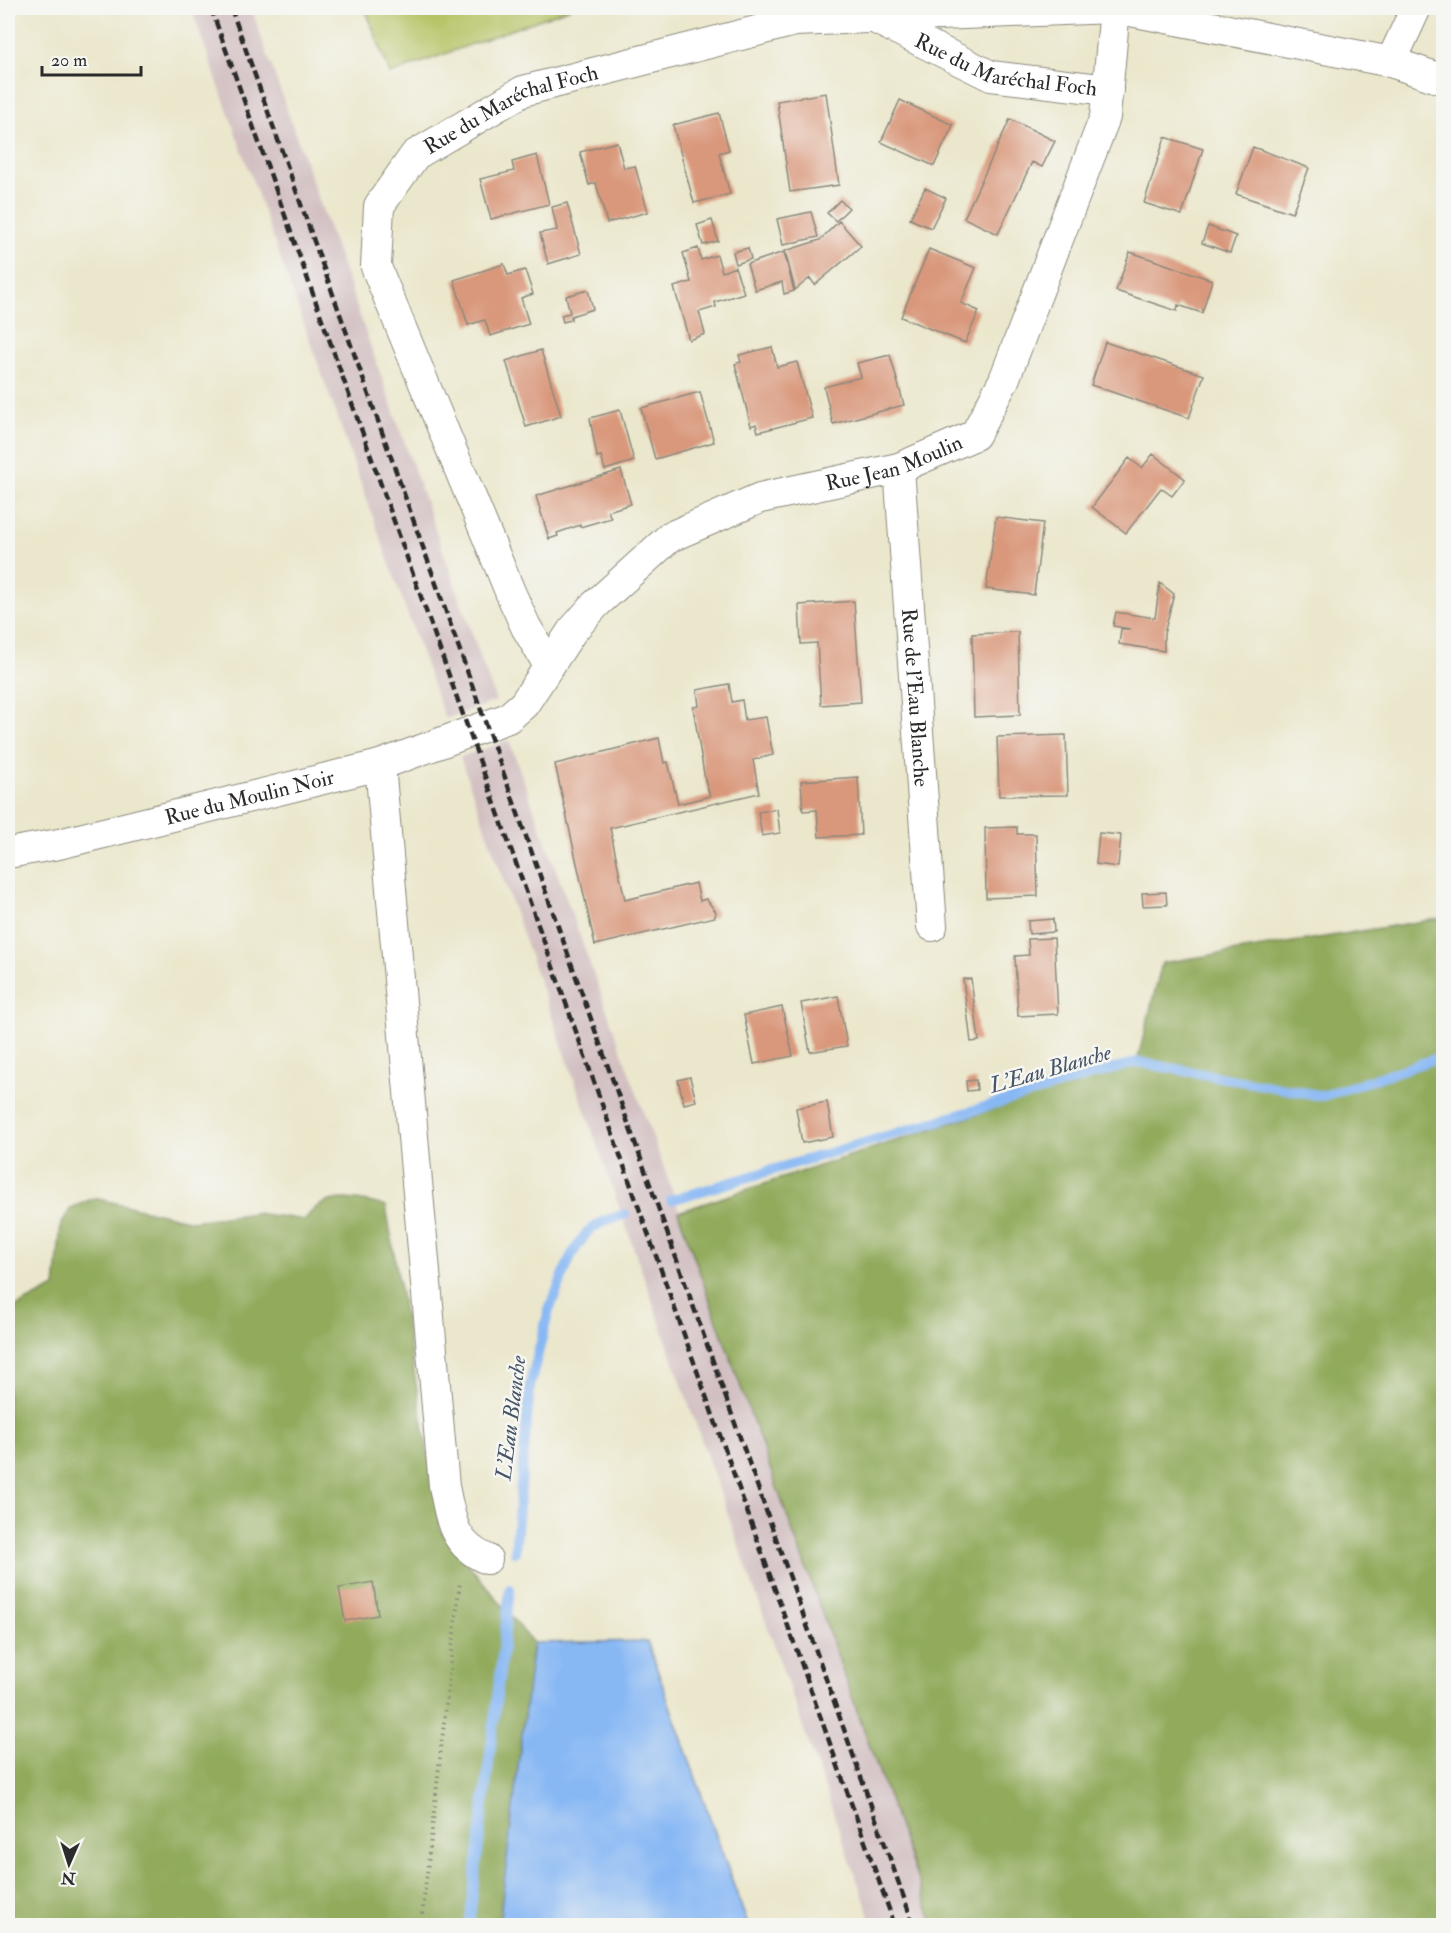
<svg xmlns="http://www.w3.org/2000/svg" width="1451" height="1933" font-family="'IM FELL Double Pica',serif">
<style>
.industrial{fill:#d2bfc1}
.green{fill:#b7c568;stroke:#71784a;stroke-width:1.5}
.forest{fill:#91aa5c;stroke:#5e6a44;stroke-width:1.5}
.water{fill:#88b8f4;stroke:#5a7290;stroke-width:1.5}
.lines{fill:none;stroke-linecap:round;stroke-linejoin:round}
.stream{stroke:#88b8f4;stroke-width:10}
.building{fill:#d9987b}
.street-casing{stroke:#8b897c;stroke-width:32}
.path{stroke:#8b897c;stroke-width:4;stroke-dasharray:1.5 4.5;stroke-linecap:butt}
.street{stroke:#fff;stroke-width:30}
.rail{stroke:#2b2b2b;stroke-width:4.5;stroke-dasharray:9 4.5;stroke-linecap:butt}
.labels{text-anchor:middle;stroke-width:5;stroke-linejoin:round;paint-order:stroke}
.street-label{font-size:21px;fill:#2b2b2b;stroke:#f6f6f2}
.water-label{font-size:22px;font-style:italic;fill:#475567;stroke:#f6f6f2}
</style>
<rect width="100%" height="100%" fill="#f6f6f2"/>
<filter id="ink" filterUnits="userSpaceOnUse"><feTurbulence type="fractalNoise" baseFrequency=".0167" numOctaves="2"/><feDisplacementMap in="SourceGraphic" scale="12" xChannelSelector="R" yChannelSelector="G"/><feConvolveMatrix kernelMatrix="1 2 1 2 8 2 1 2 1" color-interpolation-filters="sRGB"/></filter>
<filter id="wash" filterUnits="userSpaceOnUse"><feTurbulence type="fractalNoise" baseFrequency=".008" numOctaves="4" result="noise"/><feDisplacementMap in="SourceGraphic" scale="24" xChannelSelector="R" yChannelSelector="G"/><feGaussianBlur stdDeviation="1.35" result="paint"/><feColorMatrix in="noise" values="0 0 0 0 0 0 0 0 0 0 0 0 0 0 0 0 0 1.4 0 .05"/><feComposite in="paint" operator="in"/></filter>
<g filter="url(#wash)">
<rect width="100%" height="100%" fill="#ebe7cc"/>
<!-- industrial -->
<path class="industrial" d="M191 8H251L496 701 445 719Z
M509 740 670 1185 934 1925H873L460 757Z"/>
<!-- green -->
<path class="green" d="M365 8H571L390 74Z"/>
<!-- forest -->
<path class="forest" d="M1443 918V1925H934L678 1212 1137 1062 1162 963Z
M94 1198 192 1221 255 1213 305 1220C324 1190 356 1199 386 1206L441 1531 533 1643 499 1925 8 1926V1311L55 1287 61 1224 71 1208Z"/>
<!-- water -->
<path class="water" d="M647 1641 748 1925H499L533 1643Z"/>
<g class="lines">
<!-- stream -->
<path class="stream" d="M671 1200 1137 1062 1323 1096 1444 1056
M515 1552 530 1385 549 1310 571 1256 587 1232 604 1221 625 1214
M469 1926 510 1589"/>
</g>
<g id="blocks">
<!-- building -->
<path class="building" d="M826 93 839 185 790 192 777 101Z
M900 100 953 125 934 166 881 142Z
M719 113 729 150 719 153 730 194 694 203 673 125Z
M1010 119 1055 141 1042 167 1032 162 998 234 964 218Z
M1165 137 1203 149 1182 215 1144 203Z
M617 142 624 168 635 166 648 212 607 223 596 183 589 185 580 152Z
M1253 147 1309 168 1292 213 1236 194Z
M537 155 549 204 491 219 480 179 514 171 512 162Z
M925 188 946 198 931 228 910 219Z
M840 200 849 208 836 221 827 213Z
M567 203 581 254 548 264 540 233 557 230 552 207Z
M811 212 818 237 783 245 777 219Z
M712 220 718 241 703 245 697 225Z
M839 221 861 246 815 285 810 278 795 290 785 251 820 240Z
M1208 226 1236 236 1230 253 1202 243Z
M698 248 701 260 717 255 722 272 735 267 744 293 715 302 716 307 699 312 705 334 689 340 674 287 691 282 683 253Z
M748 248 751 259 736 264 733 252Z
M929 249 976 268 961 303 979 311 965 343 901 317Z
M784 252 794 291 784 294 782 282 755 290 747 264Z
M1130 252 1212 280 1202 313 1178 305 1177 311 1116 291Z
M504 264 508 275 525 270 533 294 521 298 529 324 490 336 485 320 468 325 454 280Z
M588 290 593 309 571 316V320L563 322 561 315 570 313 566 296Z
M1105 342 1204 375 1189 418 1091 385Z
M772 347 777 367 797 362 812 418 758 432 756 424 751 426 735 364 741 362 739 355Z
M541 350 561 416 526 427 506 361Z
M890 355 904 405 833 424 824 387 861 377 857 363Z
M700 392 714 442 655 459 641 408Z
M620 410 634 461 605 470 601 456 597 457 590 418Z
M1153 454 1185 479 1172 496 1161 488 1126 533 1092 507 1129 458 1142 468Z
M621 470 631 504 608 511 611 518 580 527V525L557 533 558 536 549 539 536 496Z
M996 517 1043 523 1034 595 986 589Z
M1160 583 1174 594 1164 634V651L1119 644 1121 629H1130L1113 626 1116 612 1155 618Z
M854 601 861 702 821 705 817 643 801 644 799 605Z
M1018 632 1020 715 974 717 972 634Z
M729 684 732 702 742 700 745 720 766 717 773 755 753 760 759 793 610 828 625 900 696 883 700 901 706 899 716 912 715 917 595 945 555 764 659 738 664 763 668 762 678 804 710 796 705 780 693 707 699 706 697 690Z
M1066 735 1068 795 999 796 997 737Z
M858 777 861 835 819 837 817 810 803 811 801 781Z
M777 809 780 833 762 836 758 812Z
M1017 827V834H1036L1038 896 986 898 985 828Z
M1099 833 1121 835 1118 867 1096 864Z
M1166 892 1167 905 1143 906 1142 893Z
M1053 919 1054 932 1029 934 1028 921Z
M1054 938 1058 1014 1018 1016 1015 956 1029 955 1028 939Z
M963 979H971L979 1041 971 1042Z
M838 996 847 1046 810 1052 801 1003Z
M782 1007 793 1056 754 1064 744 1015Z
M690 1077 696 1101 684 1104 678 1080Z
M976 1080 977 1090 967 1091 966 1081Z
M827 1102 833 1137 802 1143 796 1108Z
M373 1582 378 1615 345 1621 339 1588Z"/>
</g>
</g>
<g filter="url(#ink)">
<use href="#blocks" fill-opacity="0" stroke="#8b897c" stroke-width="1.5"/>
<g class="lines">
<defs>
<g id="street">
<path d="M1115 8 1391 62 1444 80"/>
<path id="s1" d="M876 19 991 76 1108 90"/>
<path d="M1391 62 1416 8"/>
<path id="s2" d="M899 468 932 926"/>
<path id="s3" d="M548 664 526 627 511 594 376 267 379 206 415 155 523 91 795 21 1112 8"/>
<path d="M380 765 444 1486C451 1520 453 1545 487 1559"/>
<path id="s4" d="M8 853 59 844 380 765 508 718 524 704 572 631 595 605 670 537 760 498 899 468 975 435 1004 380 1105 117 1115 8"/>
</g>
</defs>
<!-- street casing -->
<use href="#street" class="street-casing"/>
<!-- path -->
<path class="path" d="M421 1926 460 1581"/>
<!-- street -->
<use href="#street" class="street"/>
<!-- rail -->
<path class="rail" d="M211 8 895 1926
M231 8 914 1926"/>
</g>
</g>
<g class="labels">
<!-- street labels -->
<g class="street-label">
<text dy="7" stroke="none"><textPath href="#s1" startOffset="140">Rue du Maréchal Foch</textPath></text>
<text dy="7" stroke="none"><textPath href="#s3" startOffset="664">Rue du Maréchal Foch</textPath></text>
<text dy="7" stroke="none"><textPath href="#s4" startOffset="1000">Rue Jean Moulin</textPath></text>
<text dy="7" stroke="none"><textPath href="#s2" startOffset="230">Rue de l'Eau Blanche</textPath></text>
<text dy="7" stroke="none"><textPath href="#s4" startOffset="248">Rue du Moulin Noir</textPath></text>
</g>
<!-- water labels -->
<g class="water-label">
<text transform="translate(1050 1068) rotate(-16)" y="8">L'Eau Blanche</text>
<text transform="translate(510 1418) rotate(-83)" y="8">L'Eau Blanche</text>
</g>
</g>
<!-- margin -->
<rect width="1451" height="1933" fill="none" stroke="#f6f6f2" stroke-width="30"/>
<!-- north arrow -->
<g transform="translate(69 1864) rotate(183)" stroke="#f6f6f2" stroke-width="4.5" paint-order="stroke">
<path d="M0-4.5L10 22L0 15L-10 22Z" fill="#2b2b2b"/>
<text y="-9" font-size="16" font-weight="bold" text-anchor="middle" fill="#2b2b2b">N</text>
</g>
<!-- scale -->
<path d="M42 66v9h99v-9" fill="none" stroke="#2b2b2b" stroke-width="3"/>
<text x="51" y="66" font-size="18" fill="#2b2b2b" stroke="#f6f6f2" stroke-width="4.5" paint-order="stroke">20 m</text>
</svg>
